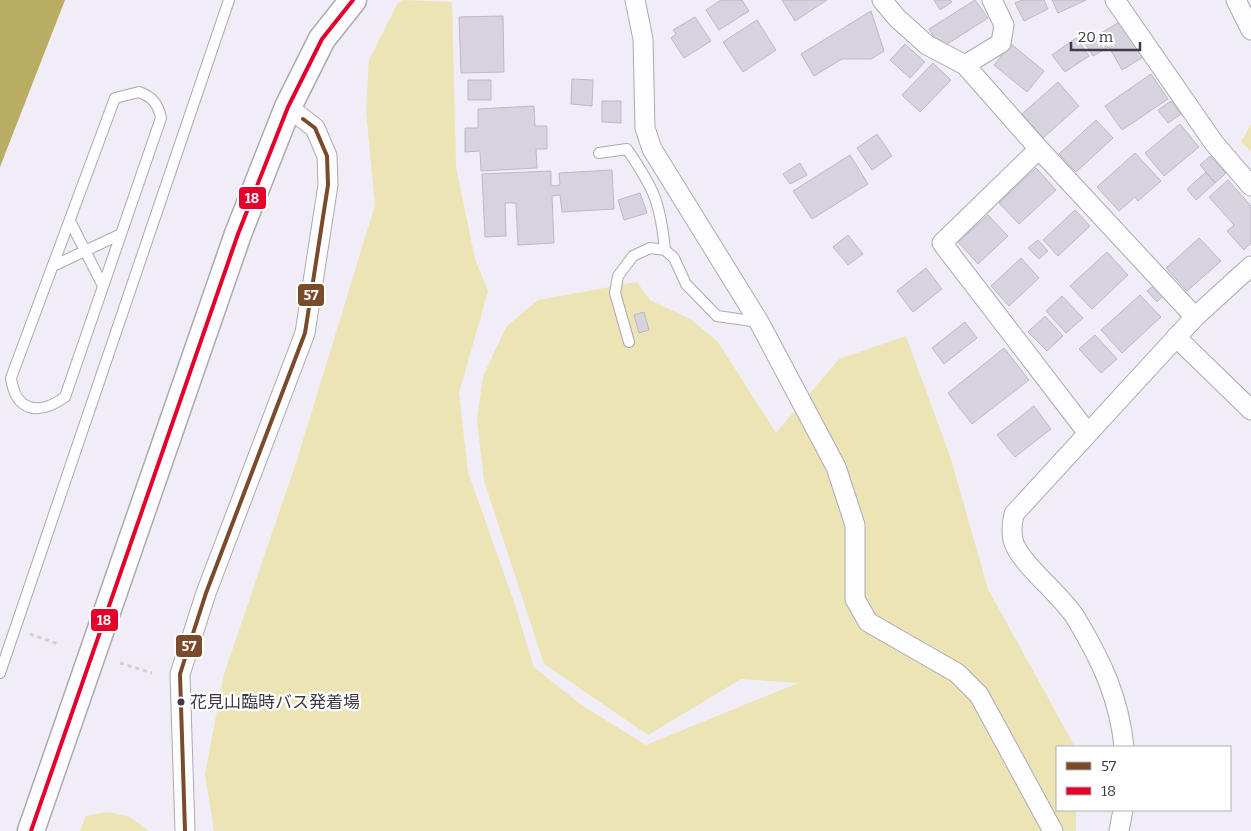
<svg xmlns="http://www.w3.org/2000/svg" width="1251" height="831" font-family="Bitter,'Noto Sans JP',serif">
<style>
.green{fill:#ede4b6}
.water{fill:#b9ad64}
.building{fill:#d7d3de;stroke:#bcb9c2}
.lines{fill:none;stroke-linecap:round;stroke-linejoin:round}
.lane-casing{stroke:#aca9b3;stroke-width:12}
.street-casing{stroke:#aca9b3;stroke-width:21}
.secondary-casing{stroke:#aca9b3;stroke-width:29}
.path{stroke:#d0cfd3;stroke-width:3;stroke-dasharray:4 4;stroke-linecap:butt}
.lane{stroke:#fdfcfe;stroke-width:10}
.street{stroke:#fdfcfe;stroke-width:19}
.secondary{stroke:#fdfcfe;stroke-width:26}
.bus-1-casing{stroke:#fff;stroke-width:8}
.bus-2-casing{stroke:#fff;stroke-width:8}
.bus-1{stroke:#7a4b2a;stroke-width:4}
.bus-2{stroke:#e4002b;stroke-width:4}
.bus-dot{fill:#3e3a46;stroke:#fff;stroke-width:2}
.labels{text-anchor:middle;stroke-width:4.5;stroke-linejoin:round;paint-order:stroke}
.bus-label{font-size:17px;fill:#3e3a46;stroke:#fff;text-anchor:start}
.line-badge{stroke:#fff;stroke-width:2}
.badge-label{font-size:14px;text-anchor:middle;font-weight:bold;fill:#fff}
</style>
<rect width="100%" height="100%" fill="#f0edf7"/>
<!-- green -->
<path class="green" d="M405 0 452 2 456 167 475 259 488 291 459 393 468 472 514 602 534 667 580 704 646 745 798 683 741 679 648 735 544 664 484 481 477 420 483 376 506 327 538 300 637 282 650 300 692 320 718 342 776 433 839 359 906 336 951 459 988 589 1075 747H1057V810H1076V831H214L205 774 224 674 296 463 375 205 366 111 369 60 397 4Z
M1251 124V151L1241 142Z
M107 812 128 816 149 831H80L86 816Z"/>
<!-- water -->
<path class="water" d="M0 0H65L0 167Z"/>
<!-- building -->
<path class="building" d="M721 0H742L749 11 719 30 706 10Z
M782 0H827L795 21Z
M934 0H950L952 2 940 10Z
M975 0 988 18 941 48 929 29Z
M1022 0H1044L1048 9 1024 21 1015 3Z
M1052 0H1086L1058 13Z
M871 11 884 51 871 59H842L814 76 801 54Z
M503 16 504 72 461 73 459 17Z
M695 17 711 41 684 58 671 38 676 34 673 30Z
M757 20 776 50 743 72 723 42Z
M1121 21 1143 57 1122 70 1109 47 1093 56 1085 43Z
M1076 38 1089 56 1065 72 1052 55Z
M905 44 925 62 910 78 890 60Z
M1011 44 1044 71 1027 92 994 65Z
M933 63 951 80 920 112 902 95Z
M1151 74 1168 99 1122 130 1105 106Z
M572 79 593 80 592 106 571 104Z
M468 80H491V100H468Z
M1058 82 1079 106 1043 138 1022 114Z
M602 101H621V123L602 122Z
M1171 101 1181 114 1168 123 1158 110Z
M534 106 535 126H547V149H536L537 168 481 171 480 151 465 152V128H478V109Z
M1096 120 1113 138 1076 172 1059 154Z
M1180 124 1199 147 1164 176 1145 153Z
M877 134 892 156 872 170 857 148Z
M1135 153 1161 181 1138 201 1135 197 1119 211 1097 187Z
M850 155 868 184 812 219 793 191Z
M1210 156 1226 173 1215 183 1200 165Z
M800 163 807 175 790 184 783 174Z
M1036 168 1056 190 1019 224 999 203Z
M612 170 614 209 562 212 560 195 552 196 554 243 518 245 516 203H505L506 236 485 237 482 174 551 171V186L560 185 559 173Z
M1206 172 1215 183 1196 200 1187 189Z
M1228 180 1251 206V243L1244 250 1227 231 1234 225 1209 197Z
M640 193 647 213 624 220 618 200Z
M1075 210 1090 226 1058 256 1043 240Z
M988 215 1008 236 978 264 958 242Z
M848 235 863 254 848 265 833 247Z
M1199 238 1221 261 1187 291 1166 268Z
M1038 240 1048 251 1039 259 1028 248Z
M1107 252 1128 275 1092 309 1070 286Z
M1021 258 1039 278 1009 306 991 286Z
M926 268 942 289 913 312 897 291Z
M1153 286 1163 296 1157 302 1147 291Z
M1140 295 1161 317 1122 353 1101 330Z
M1062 296 1083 318 1066 333 1046 311Z
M644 312 649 330 639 333 634 315Z
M1045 316 1063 336 1047 351 1028 332Z
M965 322 977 338 944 364 932 348Z
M1095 335 1117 359 1101 373 1079 349Z
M1004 348 1029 380 972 424 948 393Z
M1034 406 1051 429 1015 457 997 435Z"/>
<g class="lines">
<defs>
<path id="lane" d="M139 92C153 97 158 104 161 118L65 397C40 415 16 413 11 378L115 98Z
M599 153 627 149C654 189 660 201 665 250
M70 221 103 286
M53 266 121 234
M629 342 615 293 618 276 633 256 650 248 665 250 674 258 686 284 717 316 759 322
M0 673 229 0"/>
<path id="street" d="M635 0 643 39 645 128 652 149 759 322 836 467 855 525V599L868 622 957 673 979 695 1053 831
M882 0 897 18 927 45 965 65 1039 149 1195 317
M1115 0 1214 143 1251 186
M1236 0 1251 30
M965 65 1001 43 1004 25 992 0
M1039 149 942 243 1087 432
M1176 337 1251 410
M1124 747C1119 698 1102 662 1077 620 1063 595 1019 564 1013 540 1011 531 1012 523 1014 514L1195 317 1251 266
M185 831 180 674 206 593 305 333 328 185 327 156 315 128 288 107
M1119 831 1123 810"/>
<path id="secondary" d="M31 831 238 234 288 107 322 39 353 0"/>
</defs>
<!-- lane casing -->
<use href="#lane" class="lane-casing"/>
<!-- street casing -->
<use href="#street" class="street-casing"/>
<!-- secondary casing -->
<use href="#secondary" class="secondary-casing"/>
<!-- path -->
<path class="path" d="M30 634 58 644
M120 663 152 673"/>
<!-- lane -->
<use href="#lane" class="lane"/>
<!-- street -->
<use href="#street" class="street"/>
<!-- secondary -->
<use href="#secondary" class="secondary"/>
<defs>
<path id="bus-1" d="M185 831 180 674 206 593 305 333 328 185 327 156 315 128 303 119"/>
<path id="bus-2" d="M31 831 238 234 288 107 322 39 353 0"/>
</defs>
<!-- bus-1 casing -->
<use href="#bus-1" class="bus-1-casing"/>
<!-- bus-2 casing -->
<use href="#bus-2" class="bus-2-casing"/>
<!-- bus-1 -->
<use href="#bus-1" class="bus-1"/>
<!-- bus-2 -->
<use href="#bus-2" class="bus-2"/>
</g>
<!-- markers -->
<circle class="bus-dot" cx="181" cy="702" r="4.5"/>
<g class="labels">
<!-- bus labels -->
<g class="bus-label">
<text x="190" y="708">花見山臨時バス発着場</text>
</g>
</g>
<g class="line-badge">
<rect x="238" y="186" width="29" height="24" rx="5" fill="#e4002b"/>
<rect x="297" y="283" width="28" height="24" rx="5" fill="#7a4b2a"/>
<rect x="90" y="608" width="29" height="24" rx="5" fill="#e4002b"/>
<rect x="175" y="634" width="28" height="24" rx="5" fill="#7a4b2a"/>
</g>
<g class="badge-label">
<text x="252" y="203">18</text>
<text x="311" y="300">57</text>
<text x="104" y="625">18</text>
<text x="189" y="651">57</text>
</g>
<!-- legend -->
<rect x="1056" y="746" width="175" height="65" fill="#ffffff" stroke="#b2b0b5"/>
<rect x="1066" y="762" width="25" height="8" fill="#7a4b2a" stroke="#b2b0b5"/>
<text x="1101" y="771" font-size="15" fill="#3e3a46">57</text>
<rect x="1066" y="787" width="25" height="8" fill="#e4002b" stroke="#b2b0b5"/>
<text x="1101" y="796" font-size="15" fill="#3e3a46">18</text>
<!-- scale -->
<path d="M1071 42v8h69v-8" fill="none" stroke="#3e3a46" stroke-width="2.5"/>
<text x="1078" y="42" font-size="15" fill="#3e3a46" stroke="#ffffff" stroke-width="4" paint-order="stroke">20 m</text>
</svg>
